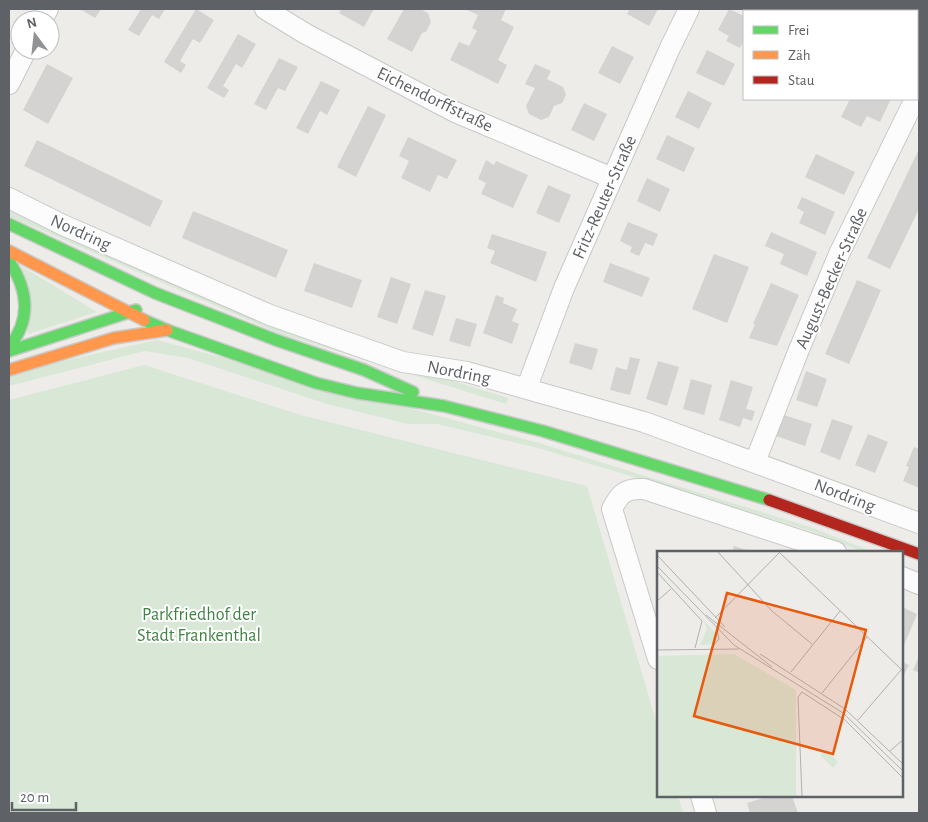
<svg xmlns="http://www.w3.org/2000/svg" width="928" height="822" font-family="'Alegreya Sans',sans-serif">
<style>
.green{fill:#d8e7d6}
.building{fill:#d4d3d1}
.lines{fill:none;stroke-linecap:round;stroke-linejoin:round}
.street-casing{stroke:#c8c8c8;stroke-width:22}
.fast-casing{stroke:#cacaca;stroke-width:14}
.slow-casing{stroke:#cacaca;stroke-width:14}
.jam-casing{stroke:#cacaca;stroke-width:14}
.street{stroke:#fcfcfc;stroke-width:20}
.fast{stroke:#63d668;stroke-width:11}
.slow{stroke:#ff974d;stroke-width:11}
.jam{stroke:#b3261e;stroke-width:11}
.labels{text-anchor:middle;stroke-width:4;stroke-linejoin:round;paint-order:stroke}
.street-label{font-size:18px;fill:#5e6165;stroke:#fff}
.park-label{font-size:18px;fill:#408342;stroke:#fff}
.inset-road{fill:none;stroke:#b0b0b0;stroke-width:1}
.view{fill:#e8590c;fill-opacity:0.15;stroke:#e8590c;stroke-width:2.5}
.inset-edge{fill:none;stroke:#5e6165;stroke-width:2.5}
</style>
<rect width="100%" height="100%" fill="#edece9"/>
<!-- green -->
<path class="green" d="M9 208 322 340 508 398 506 404 276 332 9 216Z
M21 266 97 312 28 334Z
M157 340 539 443 813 528 873 552H863L811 531 538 448 437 424H408L327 404 188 358 144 351 9 386V373Z
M144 365 301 415 587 486 658 728V796H678L683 813H9V400Z"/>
<!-- building -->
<path class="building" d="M80 9H101L95 18Z
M141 9H165L159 19 152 15 139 36 128 30Z
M196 9 214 20 200 43 193 39 180 61 186 65 181 73 164 62Z
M342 9H374L364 27 339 13Z
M404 9H420L428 13 431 22 426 32 422 33 412 52 387 39Z
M465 9H506L501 20 514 27 498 60 507 65 498 84 450 60 459 42 469 46 477 31 472 28 478 15Z
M630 9H658L649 26 627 14Z
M729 9 744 16V40L740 48 726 41 729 36 718 30Z
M238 34 256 44 242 68 236 64 223 86 229 90 224 98 207 88Z
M612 46 634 57 620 84 598 73Z
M707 50 735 64 724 86 696 73Z
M279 58 298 67 285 91 278 88 266 110 254 104Z
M47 64 73 78 48 124 23 110Z
M535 64 551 71 547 79 563 87 566 95 562 103 554 106 549 117 541 120 529 114 526 106 535 88 525 84Z
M321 81 340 90 327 115 320 111 308 134 296 128Z
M688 91 712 103 699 129 675 117Z
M850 99H891L880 122 867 116 861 127 841 117Z
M584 103 607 114 594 141 571 130Z
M368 106 386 115 356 177 337 167Z
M667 135 695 148 684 172 656 159Z
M408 137 457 160 447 179 438 175 430 192 401 178 409 161 399 156Z
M37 140 163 201 150 227 24 166Z
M919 149V209L890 269 867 258Z
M816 154 855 172 844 195 805 177Z
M486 160 494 165 496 161 528 175 513 208 481 194 486 183 478 179Z
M647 178 670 189 660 212 637 201Z
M548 185 571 195 559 223 536 213Z
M802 197 835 212 825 235 799 223 804 212 797 208Z
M193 211 288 250 276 278 182 238Z
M628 222 658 234 653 246 645 243 639 256 630 252 632 247 620 241Z
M771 232 817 252 807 276 780 264 784 254 765 246Z
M492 234 547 252 536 282 490 263 495 251 487 248Z
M714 254 749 267 727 323 692 309Z
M314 263 362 280 352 308 304 291Z
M610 263 650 278 642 297 603 282Z
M391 277 411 284 397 324 377 317Z
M857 280 881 290 849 364 825 354Z
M771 283 799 295 777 346 749 338 755 324H753Z
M425 290 446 296 433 336 412 329Z
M496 295 504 298 503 303 517 309 512 321 519 324 512 344 483 333Z
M456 318 477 324 470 347 449 341Z
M575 343 598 349 592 370 569 363Z
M630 357 640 359 630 395 610 390 616 367 627 370Z
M658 361 679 367 667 406 646 399Z
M806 371 827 379 817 407 796 400Z
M691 379 712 385 704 415 683 409Z
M731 380 753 387 746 409 755 411 752 421 743 418 740 427 719 420Z
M784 415 812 424 805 446 776 436Z
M832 419 853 426 840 460 820 452Z
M868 434 888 442 875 473 855 465Z
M914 447 919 449V488L903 481 909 467 906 466Z
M734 546 753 552H732Z
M902 607 917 614 902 650Z
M919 656V673L913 670Z
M902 662 909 665 902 679Z
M770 796H792L798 813H750L747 803Z"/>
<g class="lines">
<defs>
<path id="street" d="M265 9 306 34 455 112 612 178
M882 9 886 11
M42 20 48 9
M917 28 919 29
M9 84 26 50
M9 198 63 225 270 315 403 362 467 372 644 422 919 523
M527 387 564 288 670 48 689 9
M755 462 798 352 839 254 915 99
M902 577 919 584
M658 659 612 509C620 493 626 488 644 489L836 552
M701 796 706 813"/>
<path id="fast" d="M9 224 155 293 276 340 364 370 413 392
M9 261C28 290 32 319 9 347
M144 320 167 330 316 383 357 393 444 406 543 431 769 500
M9 351 136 310"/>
<path id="slow" d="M9 251 144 320
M9 370 114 338 167 330"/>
<path id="jam" d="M769 500 919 554"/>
</defs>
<!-- street casing -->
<use href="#street" class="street-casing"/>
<!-- fast casing -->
<use href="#fast" class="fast-casing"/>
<!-- slow casing -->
<use href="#slow" class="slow-casing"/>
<!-- jam casing -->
<use href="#jam" class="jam-casing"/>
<!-- street -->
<use href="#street" class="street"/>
<!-- fast -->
<use href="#fast" class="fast"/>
<!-- slow -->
<use href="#slow" class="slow"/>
<!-- jam -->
<use href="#jam" class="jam"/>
</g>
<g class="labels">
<!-- street labels -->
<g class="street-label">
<text transform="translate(435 99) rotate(26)" y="6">Eichendorffstraße</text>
<text transform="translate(604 197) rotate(-66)" y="6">Fritz-Reuter-Straße</text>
<text transform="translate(81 232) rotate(24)" y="6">Nordring</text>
<text transform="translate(831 278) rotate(-66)" y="6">August-Becker-Straße</text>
<text transform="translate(459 372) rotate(11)" y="6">Nordring</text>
<text transform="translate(845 495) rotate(21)" y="6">Nordring</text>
</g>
<!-- park labels -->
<g class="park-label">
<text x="199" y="620">Parkfriedhof der<tspan x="199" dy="21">Stadt Frankenthal</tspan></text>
</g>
</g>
<!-- overview -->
<g transform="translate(657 551)">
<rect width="246" height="246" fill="#edece9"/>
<path d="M0 17 59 83 56 93 43 94 50 78 46 68ZM77 103 139 139V246H0V105ZM169 199 181 211 176 217 163 204Z" fill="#d8e7d6"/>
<path class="inset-road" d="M60 0 115 60 155 93M121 0 247 121M0 4 68 76M0 15 77 94 186 162 247 221M0 21 45 70 38 97M0 50 14 38M49 64 115 116M58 67 122 2M56 95 62 88 60 79M0 99 82 98M103 103 188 158 247 214M134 121 183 60M165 142 210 86M201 169 244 119M233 200 247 188M145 246 141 146 145 141 188 169 247 228"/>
<path class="view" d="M70 42 209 79 176 203 37 165Z"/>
<rect width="246" height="246" class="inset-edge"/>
</g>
<!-- border -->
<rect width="928" height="822" fill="none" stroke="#5e6165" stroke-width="20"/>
<!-- legend -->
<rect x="743" y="10" width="175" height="90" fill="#ffffff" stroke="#bfc0c1"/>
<rect x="753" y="26" width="25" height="8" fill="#63d668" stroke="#bfc0c1"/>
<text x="788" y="35" font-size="15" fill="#5e6165">Frei</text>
<rect x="753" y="51" width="25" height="8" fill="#ff974d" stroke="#bfc0c1"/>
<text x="788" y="60" font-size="15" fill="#5e6165">Zäh</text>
<rect x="753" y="76" width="25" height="8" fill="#b3261e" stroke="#bfc0c1"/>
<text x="788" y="85" font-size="15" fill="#5e6165">Stau</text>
<!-- north arrow -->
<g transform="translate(35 35) rotate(345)"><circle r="24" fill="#ffffff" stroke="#bfc0c1"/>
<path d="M0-4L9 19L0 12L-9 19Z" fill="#909293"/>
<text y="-8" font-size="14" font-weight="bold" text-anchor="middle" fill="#5e6165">N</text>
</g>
<!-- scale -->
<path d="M12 802v8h64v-8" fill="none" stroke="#5e6165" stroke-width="2.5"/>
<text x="20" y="802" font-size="15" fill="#5e6165" stroke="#ffffff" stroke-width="4" paint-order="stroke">20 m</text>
</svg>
